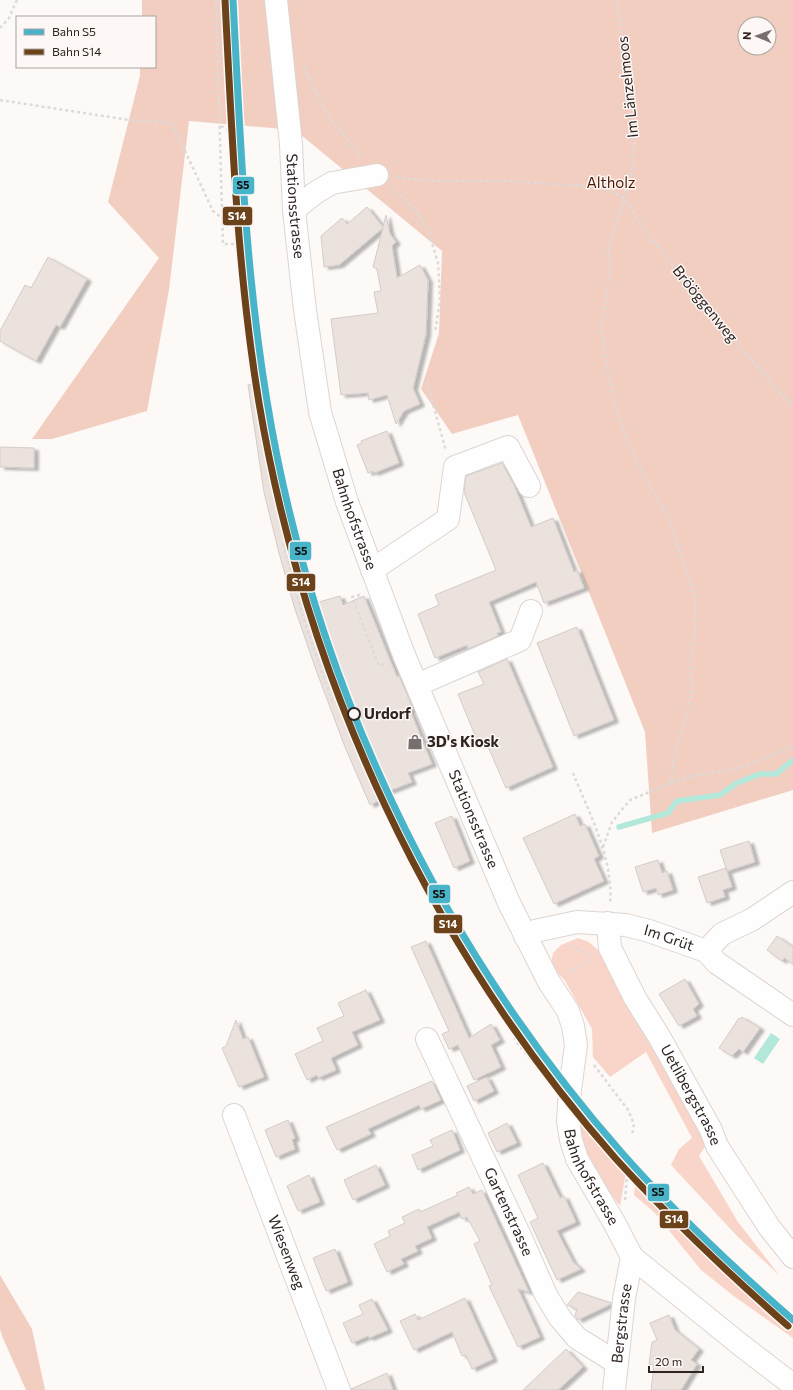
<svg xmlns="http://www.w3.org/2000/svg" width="793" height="1390" font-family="Commissioner,sans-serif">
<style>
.green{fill:#f9d5c9}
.forest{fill:#f2cec1;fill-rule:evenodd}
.water{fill:#b2e8da}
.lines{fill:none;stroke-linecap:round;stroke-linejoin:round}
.stream{stroke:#b2e8da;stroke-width:5.5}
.building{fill:#ebe2de;stroke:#d2ccc9;filter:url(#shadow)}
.minor-casing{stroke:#dbd5d2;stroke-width:24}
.path{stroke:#dcdada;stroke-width:2.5;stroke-dasharray:3 3;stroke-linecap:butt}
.minor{stroke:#fffefe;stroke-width:22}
.rail-1-casing{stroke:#fdf8f6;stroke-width:10}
.rail-2-casing{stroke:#fdf8f6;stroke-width:10}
.rail-1{stroke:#48b4ca;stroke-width:7}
.rail-2{stroke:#6c421b;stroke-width:7}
.stop-dot{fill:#fdf8f6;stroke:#2e2522;stroke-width:2}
.labels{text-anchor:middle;stroke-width:3;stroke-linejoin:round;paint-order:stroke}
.street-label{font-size:15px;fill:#2e2522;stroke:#fdf8f6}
.park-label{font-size:15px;fill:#4f1702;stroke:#fdf8f6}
.stop-label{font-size:15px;font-weight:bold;fill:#2e2522;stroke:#fdf8f6;text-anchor:start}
.poi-label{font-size:15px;font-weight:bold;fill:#2e2522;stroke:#fdf8f6;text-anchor:start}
.line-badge{stroke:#fdf8f6;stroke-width:1.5}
.badge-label{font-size:11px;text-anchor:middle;font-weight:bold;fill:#fff}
.pale-badge-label{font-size:11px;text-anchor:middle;font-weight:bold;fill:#111}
</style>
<defs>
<filter id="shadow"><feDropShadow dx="4.5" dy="2.5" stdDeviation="1" flood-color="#0004"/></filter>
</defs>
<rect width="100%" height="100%" fill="#fcf9f7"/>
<!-- green -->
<path class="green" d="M578 938 589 942 598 950 636 1021 708 1142 699 1156 738 1222 779 1275 738 1237 671 1165 679 1149 692 1138 646 1052 610 1077 593 1057 592 1029 565 981 553 968 551 963 553 953 561 945Z
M579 1108 627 1167 620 1206 601 1182 579 1140Z
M636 1175 717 1258 793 1325V1338L735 1297 701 1270 654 1212 634 1195Z"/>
<!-- forest -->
<path class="forest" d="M142 0H793V790L652 833 645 732 518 415 452 434 421 389 439 333 442 251 295 130 189 121 169 290 147 411 52 439H32L159 258 108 202 140 76V67H155V17H142ZM745 24H769V48H745Z
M0 1275 32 1329 45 1390H26L2 1336 0 1329Z"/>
<!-- water -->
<path class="water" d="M771 1033 780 1039 763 1064 754 1058Z"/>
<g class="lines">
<!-- stream -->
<path class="stream" d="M619 827 668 813 677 801 720 795 737 783 760 774H776L793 760"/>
</g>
<!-- building -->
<path class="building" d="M367 207 383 227 386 215 390 234 396 242 392 246 397 278 420 265 428 280 426 334 413 388 420 404 404 411 396 424 387 395 369 400 368 393 341 395 331 319 378 313 374 292 381 291 377 269 373 267 383 228 339 265 324 267 321 236 342 218 347 224Z
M48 257 87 279 60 327 56 325 36 361 0 341V331L25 285 31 288Z
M259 383 278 475 312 604 340 596 343 605 364 596 397 677 399 676 406 692 413 709 410 710 432 764 408 773 412 782 384 793 386 797 370 805 345 747 316 670 294 606 279 553 264 492 248 385Z
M387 431 399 463 374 473 373 471 368 473 357 445 362 443 361 441Z
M0 447 34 448V468L0 467Z
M502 463 514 485 531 527 553 518 574 572 577 570 584 588 544 603 536 582 489 602 501 632 497 633 498 636 468 649 467 645 435 658 418 614 439 605 435 595 496 570 464 492 466 476Z
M577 627 614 720 574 736 537 643Z
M507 659 553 767 506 788 486 742 479 745 458 694 484 684 478 672Z
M575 814 580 826 585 824 599 856 594 859 604 881 554 904 523 838Z
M452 816 470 861 454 868 435 823Z
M749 841 755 862 727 871 720 850Z
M658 860 662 873 667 871 673 890 658 895 656 888 643 892 635 867Z
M726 868 732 887 723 890 725 897 707 903 698 877Z
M777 936 793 947V964L784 958 782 961 767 950Z
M426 941 469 1038 491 1024 500 1040 491 1045 501 1067 474 1080 458 1045 449 1049 442 1034 449 1031 411 947Z
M685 979 699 1004 693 1009 697 1016 679 1026 659 994Z
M366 990 380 1020 352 1032 358 1045 331 1058 336 1070 318 1078 317 1075 307 1080 295 1054 323 1041 317 1028 344 1016 338 1003Z
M742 1017 760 1028 743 1052 739 1049 732 1056 719 1048 739 1018 740 1019Z
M236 1020 243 1039 248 1037 264 1077 239 1087 222 1048 226 1046Z
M487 1077 494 1091 474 1101 467 1086Z
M432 1081 441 1100 421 1109 419 1105 368 1129 371 1134 337 1150 326 1127Z
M288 1120 295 1138 292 1140 295 1149 276 1157 265 1130Z
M507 1123 517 1143 497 1152 488 1133Z
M452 1130 460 1150 418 1170 412 1155 433 1146 430 1140Z
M543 1163 560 1198 564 1196 576 1222 557 1231 573 1262 581 1269 557 1280 530 1222 538 1218 518 1175Z
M376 1165 385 1185 353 1200 344 1180Z
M309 1175 320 1202 298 1211 287 1186Z
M469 1187 473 1194 482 1190 529 1292 518 1289 540 1337 518 1347 489 1286 492 1285 474 1244 480 1241 467 1217 462 1219 459 1212 427 1227 432 1238 415 1246 418 1251 401 1259 404 1264 387 1272 374 1244 390 1236 388 1231 405 1223 402 1217 419 1209 420 1212 458 1195 456 1193Z
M335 1249 348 1282 326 1291 313 1258Z
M578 1292 611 1303V1304L578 1320 575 1316 577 1309 567 1305Z
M465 1298 493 1359 472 1369 466 1355 462 1356 452 1332 414 1350 400 1321 415 1314 418 1320Z
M372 1299 388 1330 369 1338 368 1336 352 1343 343 1323 363 1314 359 1305Z
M669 1315 675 1330 699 1349 691 1360 697 1364 681 1390H651L654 1365 649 1364 652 1342 657 1340 650 1323Z
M566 1349 583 1367 558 1390H523Z
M387 1373 393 1390H351V1389Z"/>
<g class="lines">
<defs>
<g id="minor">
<path id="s1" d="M276 0 291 144 294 210 305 310 320 412 347 502 404 655 509 903 549 982 568 1011 573 1026 576 1045 570 1090 568 1121 571 1140 577 1159 615 1224 632 1257 742 1346 793 1385"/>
<path d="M294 210 315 193 332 183 377 175"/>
<path d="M372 570 448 519 455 467 508 447 529 486"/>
<path d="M417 685 520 640 531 611"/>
<path id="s2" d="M608 923 610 948 635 998 660 1038 711 1130 717 1146 769 1227 793 1257"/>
<path id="s3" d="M525 936 535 931 577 922 626 925 649 931 706 951 717 963 793 1015"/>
<path d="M706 951 722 934 753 919 793 892"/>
<path id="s4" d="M427 1039 521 1238 546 1295 560 1318 577 1338 617 1363"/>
<path id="s5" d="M234 1115 339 1390"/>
<path id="s6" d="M614 1390 624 1299 632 1257"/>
</g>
</defs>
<!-- minor casing -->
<use href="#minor" class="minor-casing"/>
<!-- path -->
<path class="path" d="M216 0 223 244H243
M0 28 9 18 17 0
M304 67 326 113 361 157
M0 100 129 120 172 123 213 211 223 219
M221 126 231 132 232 140
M396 177 428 181H510L584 186 609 190 623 197 652 239 697 297 779 392 793 406
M391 187 413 207 428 230 438 263 440 299 435 333
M427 382 446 451
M294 539 283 544 303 617 332 701 344 696
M360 595 352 597 379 666 386 663
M573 773C589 813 614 859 610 904
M671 783 691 776 737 769 793 747
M603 847 612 822 630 800 671 783 674 758 692 695 690 664 695 631V598L669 520 637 463 619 419 606 364 601 326 610 272 608 250 632 170 635 137 617 0
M570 945 592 956
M567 973 593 958
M493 994 518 1044 551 1084
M594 1065 628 1110 634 1124 632 1136
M625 1200 627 1174"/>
<!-- minor -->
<use href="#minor" class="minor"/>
<defs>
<path id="rail-1" d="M233 0C240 134 245 268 267 401 312 677 437 943 622 1153 675 1213 733 1267 793 1320"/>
<path id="rail-2" d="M225 0C232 135 237 270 259 403 306 681 430 948 616 1159 670 1218 728 1273 788 1326"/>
</defs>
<!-- rail-1 casing -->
<use href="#rail-1" class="rail-1-casing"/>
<!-- rail-2 casing -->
<use href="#rail-2" class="rail-2-casing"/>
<!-- rail-1 -->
<use href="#rail-1" class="rail-1"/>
<!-- rail-2 -->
<use href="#rail-2" class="rail-2"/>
</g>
<!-- icons -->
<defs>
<symbol id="shop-bare" viewBox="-9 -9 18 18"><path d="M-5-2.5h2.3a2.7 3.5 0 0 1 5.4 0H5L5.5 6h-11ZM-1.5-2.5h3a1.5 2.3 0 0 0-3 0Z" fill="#766f6d" stroke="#fdf8f6" stroke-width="2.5" paint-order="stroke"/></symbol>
</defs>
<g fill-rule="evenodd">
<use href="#shop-bare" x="404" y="731" width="22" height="22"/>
</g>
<!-- markers -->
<circle class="stop-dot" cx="354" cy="714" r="6"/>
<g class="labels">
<!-- street labels -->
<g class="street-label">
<text transform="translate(628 87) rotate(-96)" y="5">Im Länzelmoos</text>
<text dy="5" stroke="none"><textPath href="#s1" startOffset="207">Stationsstrasse</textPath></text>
<text transform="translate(705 304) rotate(51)" y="5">Brööggenweg</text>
<text dy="5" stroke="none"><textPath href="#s1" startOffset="527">Bahnhofstrasse</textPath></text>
<text dy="5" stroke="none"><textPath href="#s1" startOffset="850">Stationsstrasse</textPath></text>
<text dy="5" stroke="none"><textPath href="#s3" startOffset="148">Im Grüt</textPath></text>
<text dy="5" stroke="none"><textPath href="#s2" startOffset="193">Uetlibergstrasse</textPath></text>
<text dy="5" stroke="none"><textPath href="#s1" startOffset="1237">Bahnhofstrasse</textPath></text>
<text dy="5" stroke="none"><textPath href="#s4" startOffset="191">Gartenstrasse</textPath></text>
<text dy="5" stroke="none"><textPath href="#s5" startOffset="147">Wiesenweg</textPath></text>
<text dy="5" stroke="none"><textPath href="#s6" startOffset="67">Bergstrasse</textPath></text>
</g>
<!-- park labels -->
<g class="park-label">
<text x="611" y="188">Altholz</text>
</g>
<!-- stop labels -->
<g class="stop-label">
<text x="364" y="719">Urdorf</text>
</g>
<!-- poi labels -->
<g class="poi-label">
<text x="427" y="747">3D's Kiosk</text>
</g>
</g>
<g class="line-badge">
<rect x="232" y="176" width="23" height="19" rx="4" fill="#48b4ca"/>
<rect x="222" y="206" width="31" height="20" rx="4" fill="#6c421b"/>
<rect x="289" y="541" width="23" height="20" rx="4" fill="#48b4ca"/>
<rect x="286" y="573" width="30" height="19" rx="4" fill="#6c421b"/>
<rect x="428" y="884" width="23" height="20" rx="4" fill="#48b4ca"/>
<rect x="433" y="914" width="30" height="20" rx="4" fill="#6c421b"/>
<rect x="647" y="1183" width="23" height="19" rx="4" fill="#48b4ca"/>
<rect x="659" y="1210" width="30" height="19" rx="4" fill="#6c421b"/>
</g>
<g class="badge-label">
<text x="237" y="220">S14</text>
<text x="301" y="586">S14</text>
<text x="448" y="928">S14</text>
<text x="674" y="1223">S14</text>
</g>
<g class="pale-badge-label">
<text x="243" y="189">S5</text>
<text x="301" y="555">S5</text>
<text x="439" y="898">S5</text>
<text x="658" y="1196">S5</text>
</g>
<!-- legend -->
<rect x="16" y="16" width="140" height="52" fill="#fdf8f6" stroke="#aaa4a1"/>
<rect x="24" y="29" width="20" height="6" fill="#48b4ca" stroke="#aaa4a1"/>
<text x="52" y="36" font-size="12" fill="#2e2522">Bahn S5</text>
<rect x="24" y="49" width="20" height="6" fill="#6c421b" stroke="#aaa4a1"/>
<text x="52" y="56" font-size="12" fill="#2e2522">Bahn S14</text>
<!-- north arrow -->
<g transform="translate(757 36) rotate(272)"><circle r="19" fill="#fdf8f6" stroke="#aaa4a1"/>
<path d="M0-3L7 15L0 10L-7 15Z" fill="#766f6d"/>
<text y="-6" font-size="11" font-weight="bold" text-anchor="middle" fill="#2e2522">N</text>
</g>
<!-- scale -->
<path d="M649 1366v6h54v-6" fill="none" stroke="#2e2522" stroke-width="2"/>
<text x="655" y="1366" font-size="12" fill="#2e2522" stroke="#fdf8f6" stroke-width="3" paint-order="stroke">20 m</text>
</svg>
